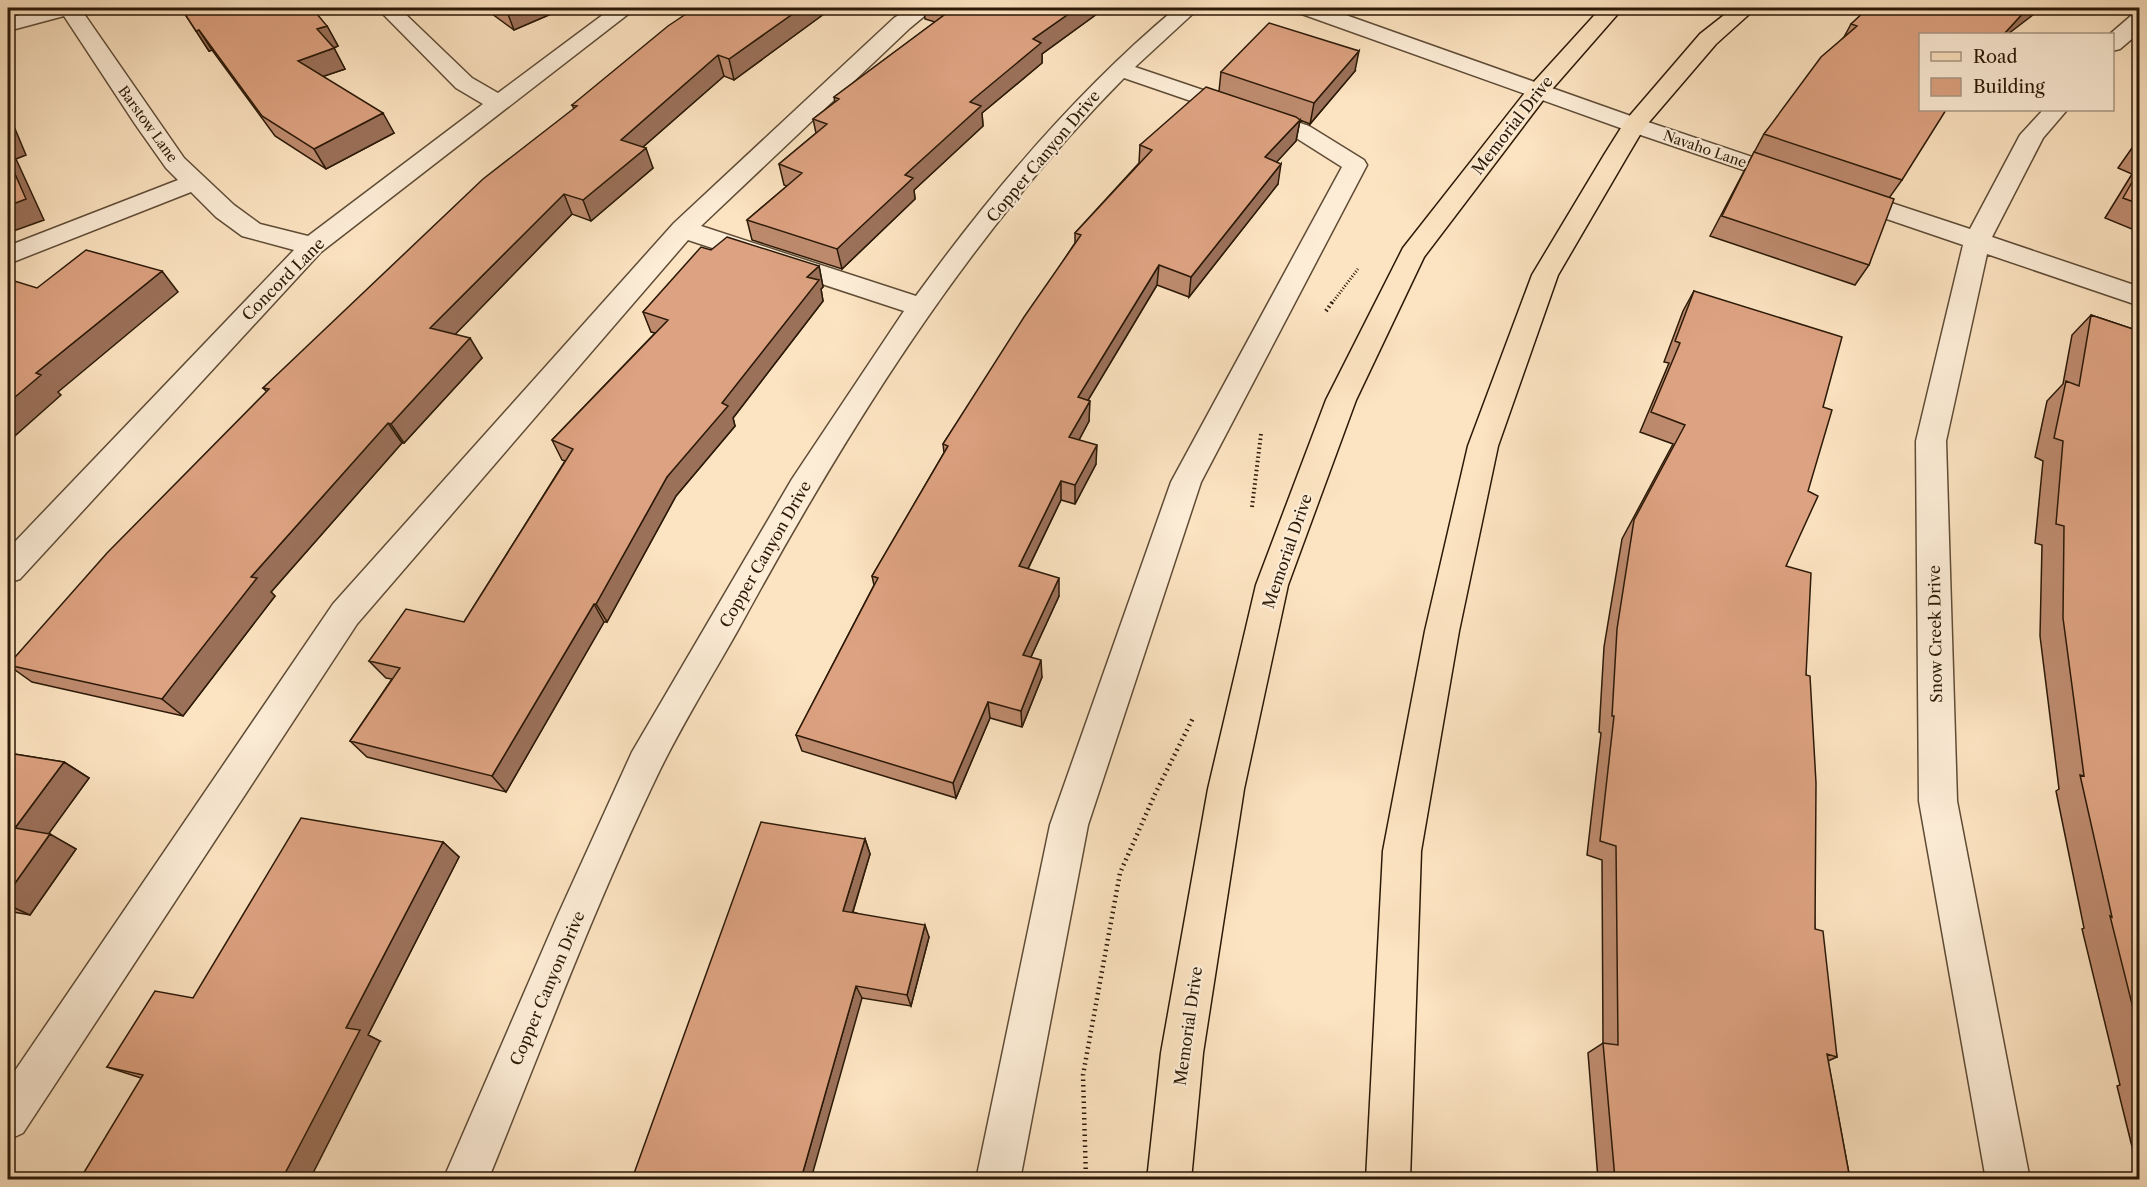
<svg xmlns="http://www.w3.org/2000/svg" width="2147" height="1187" font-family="'Libre Caslon Text',serif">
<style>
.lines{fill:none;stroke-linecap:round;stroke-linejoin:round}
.minor-casing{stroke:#5f4c36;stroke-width:3}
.major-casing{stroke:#2b1907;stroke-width:3}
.path-far2{stroke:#2b1907;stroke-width:3;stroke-dasharray:1 2;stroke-linecap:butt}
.path-far1{stroke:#2b1907;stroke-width:4;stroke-dasharray:1.5 3;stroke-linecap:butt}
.path{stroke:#2b1907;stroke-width:4.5;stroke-dasharray:1.5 4;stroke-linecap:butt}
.minor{fill:#fdedd7;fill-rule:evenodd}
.major{fill:#fce3c1;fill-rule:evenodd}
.wall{fill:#be8b6f;stroke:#2b1907;stroke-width:1.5}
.shaded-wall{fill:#9b715a;stroke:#2b1907;stroke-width:1.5}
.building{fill:#dda281;stroke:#2b1907;stroke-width:1.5}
.labels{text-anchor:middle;stroke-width:4.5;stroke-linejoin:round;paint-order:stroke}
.far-street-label{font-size:14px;fill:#2b1907;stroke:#fdedd7}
.street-label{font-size:16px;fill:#2b1907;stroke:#fdedd7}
</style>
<rect width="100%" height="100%" fill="#fce3c1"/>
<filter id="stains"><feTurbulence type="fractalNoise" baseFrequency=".00333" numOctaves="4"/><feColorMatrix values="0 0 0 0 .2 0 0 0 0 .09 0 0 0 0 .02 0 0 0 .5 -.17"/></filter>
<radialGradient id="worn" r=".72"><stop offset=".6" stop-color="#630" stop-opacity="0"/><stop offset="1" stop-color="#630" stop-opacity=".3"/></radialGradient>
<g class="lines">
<defs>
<path id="minor" d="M48 8H80L184 158 234 205 260 224 308 236 483 104 456 88 377 8H399L472 78 498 93 612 8H636L321 252 20 579 8 583V549L294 250 242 236 216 217 191 192 8 264V246L178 180 166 168 135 124 64 16 8 31V18Z
M910 8H934L910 28 701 226 916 296C992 191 1077 91 1176 8H1199L1135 67 1309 126 1364 160 1367 165 1201 482 1088 825 1020 1180H976L1050 825 1171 482 1342 167 1293 136 1124 78C966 238 845 433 738 630 711 678 681 726 657 776 594 907 543 1045 488 1180H443L557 917 632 752 792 479 904 311 688 240 357 624 23 1133 8 1140V1081L333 604 674 223 894 18Z
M1296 8H1326L1642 120 1800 173 1803 178 1800 183 1791 186 1782 183 1626 130 1299 13Z
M2140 14V32L2120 49 2112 51V34H2110L2132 15Z
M2043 110H2067L2043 138 1992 237 2140 287V306L1987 254 1946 441 1957 801 2030 1180H1986L1919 801 1916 441 1963 245 1837 202 1833 196 1837 190 1846 188 1970 229 2020 135Z"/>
<path id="major" d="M1601 8H1623L1547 95 1424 257 1356 400 1288 585 1244 789 1203 1053 1191 1180H1147L1161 1053 1208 789 1256 585 1326 400 1403 248 1531 85Z
M1733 8H1756L1716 44 1644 128 1628 155 1558 275 1498 446 1459 631 1421 851 1410 1180H1366L1383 851 1425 631 1468 446 1532 275 1604 155 1626 120 1700 34Z"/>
</defs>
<!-- minor casing -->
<use href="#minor" class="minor-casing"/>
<!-- major casing -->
<use href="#major" class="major-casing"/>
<!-- path-far2 -->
<path class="path-far2" d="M1332 303 1358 269"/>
<!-- path-far1 -->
<path class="path-far1" d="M1326 311 1333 301
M1252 507 1261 434"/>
<!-- path -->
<path class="path" d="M1086 1180 1083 1075 1120 873 1155 794 1193 718"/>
<!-- minor -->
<use href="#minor" class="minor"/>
<!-- major -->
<use href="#major" class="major"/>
</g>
<!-- wall -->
<path class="wall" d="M181 8 327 26 338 46 334 48 345 69 323 76 394 133 326 169 275 136 212 50 209 51Z
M484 8H565L514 30Z
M832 8 734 80 724 76 643 147 653 168 591 221 572 214 455 334 482 358 404 443H402L271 592 275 596 183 716 32 682 8 665 267 392 263 388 574 109 572 105Z
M924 8H1105L1042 54V63L982 113 983 126 914 190 915 199 842 269 752 240 747 220 787 186 784 185 779 164 816 133 813 119 835 102 834 97 935 22 925 19Z
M1851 24 2011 32 1920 34 1902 180 1889 198 1869 265 1855 285 1710 236 1743 173 1764 134 1844 37Z
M1355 71 1310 124 1300 120 1296 141 1276 162 1278 184 1189 297 1157 285 1088 400 1089 421 1079 440 1096 464 1075 504 1061 500 1028 569 1059 596 1031 657 1042 677 1022 727 990 718 956 798 802 751 796 735 874 585 872 576 944 453 943 444 1075 243V233L1139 163 1140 145 1219 91 1221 72Z
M2139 138V232L2105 218 2132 174 2118 168Z
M711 250 819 266 823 287 821 289 823 301 733 418 735 426 676 496 607 622H604L506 792 367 757 350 741 392 679 386 678 369 661 464 622 565 461 562 460 552 440 655 333 651 332 643 312Z
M1694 291 1823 407 1786 566 1806 675 1815 929 1837 1057 1828 1061 1850 1179H1598L1588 1053 1603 1043 1602 860 1587 855 1601 733 1599 732 1604 647 1622 539 1673 444 1640 432 1669 363 1664 362 1683 311Z
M2091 315 2139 331V1175L2117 1086 2120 1085 2082 929 2084 928 2056 791 2059 789 2040 636 2042 545 2035 543 2043 461 2035 457 2047 401 2063 384 2072 335Z
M8 753 64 762 89 778 48 834 76 849 30 915 8 911Z
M865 839 870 854 853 912 929 937 911 1006 862 998 632 1179Z
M443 842 459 857 368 1035 380 1041 141 1078 107 1067Z"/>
<!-- shaded-wall -->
<path class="shaded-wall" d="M510 8H565L514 30 506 9Z
M801 8H832L734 80 729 59Z
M1077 8H1105L1042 54V63L982 113 983 126 914 190 915 199 842 269 837 249 905 175 970 102 1033 39Z
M2030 8H2042L2008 34H2004L2025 11Z
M327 26 338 46 329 50 317 29Z
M199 30 212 50 209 51 196 31Z
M334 48 345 69 310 81 298 61Z
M1359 51 1355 71 1310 124 1314 103Z
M718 55 724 76 628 160 621 140Z
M8 112 26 155 16 159 44 220 8 233Z
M383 113 394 133 326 169 314 149Z
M1300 120 1296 141 1262 178 1265 157Z
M646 148 653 168 591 221 583 200Z
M1281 164 1278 184 1189 297 1191 277Z
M564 194 572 214 442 348 430 328Z
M1159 265 1157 285 1078 417V397Z
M819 266 823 287 821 289 823 301 733 418 735 426 676 496 607 622 596 604 667 477 722 403 807 277Z
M162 271 178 292 58 392 61 395 8 442V403L36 373Z
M470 338 482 358 404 443 391 424Z
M1090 401 1089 421 1070 457 1069 437Z
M388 423 402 443 271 592 275 596 183 716 162 699 251 577Z
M1097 445 1096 464 1075 504V485Z
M1061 481V500L1020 585 1019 566Z
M1059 578V596L1024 672 1023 655Z
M594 604 604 622 506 792 492 776Z
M1041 660 1042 677 1022 727 1021 711Z
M988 702 990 718 956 798 953 783Z
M64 762 89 778 42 843 15 828Z
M50 834 76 849 30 915 8 905V893Z
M865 839 870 854 849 924 843 911Z
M443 842 459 857 368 1035 380 1041 310 1179H282L346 1028Z
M925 925 929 937 911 1006 907 995Z
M856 986 862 998 811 1179H801Z"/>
<!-- building -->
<path class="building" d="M181 8H312L327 26 317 29 334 48 298 61 383 113 314 149 262 116 199 30 196 31Z
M695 8H801L729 59 718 55 621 140 646 148 583 200 564 194 430 328 470 338 391 424 388 423 251 577 257 578 162 699 8 665 107 553 269 389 263 388 483 179 577 106 572 105 668 26Z
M948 8H1077L1033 39 1041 43 970 102 981 106 905 175 913 178 837 249 747 220 802 173 779 164 827 124 813 119 839 99 834 97 952 9Z
M1868 8H2030L2025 11 2004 34H1920V110H1946L1902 180 1764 134 1821 57 1857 26 1851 24Z
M1269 23 1359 51 1314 103 1221 72Z
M1206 87 1296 117 1300 120 1265 157 1281 164 1191 277 1159 265 1078 397 1090 401 1069 437 1097 445 1075 485 1061 481 1019 566 1059 578 1023 655 1041 660 1021 711 988 702 953 783 796 735 878 578 872 576 948 446 943 444 1024 317 1081 235 1075 233 1152 150 1140 145Z
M2139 141V149L2135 147Z
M1754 152 1894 199 1869 265 1722 216Z
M8 158 26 199 8 206Z
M2139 170V204L2123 198Z
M727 237 819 266 807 277 819 280 722 403 728 406 667 477 596 604H594L492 776 350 741 400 668 369 661 406 609 464 622 573 449 552 440 668 320 643 312 701 247 711 250Z
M86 250 162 271 36 373 41 375 8 403V279L37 288Z
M1694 291 1842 337 1823 407 1832 410 1808 491 1818 496 1786 566 1811 573 1806 675 1810 676 1816 783 1815 929 1823 931 1837 1057 1827 1054 1850 1179H1615L1603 1043 1618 1045 1616 846 1600 841 1614 716H1612L1617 629 1634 520 1685 425 1651 412 1680 343 1675 341Z
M2091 315 2139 331V1032L2110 916 2112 917 2080 775 2084 776 2063 618 2064 526 2056 524 2063 441 2054 438 2066 381 2079 386Z
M8 753 64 762 15 828 50 834 8 893Z
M301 818 443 842 346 1028 360 1030 282 1179H80L143 1075 107 1067 155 991 193 998Z
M761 822 865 839 843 911 925 925 907 995 856 986 801 1179H632Z"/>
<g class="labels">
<!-- far-street labels -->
<g class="far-street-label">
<text transform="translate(148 124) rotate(54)" y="5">Barstow Lane</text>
<text transform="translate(1705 149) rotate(19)" y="5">Navaho Lane</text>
</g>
<!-- street labels -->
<g class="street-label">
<text transform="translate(1512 125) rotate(-52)" y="6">Memorial Drive</text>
<text transform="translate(1043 156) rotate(-50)" y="6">Copper Canyon Drive</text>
<text transform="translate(283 279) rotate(-45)" y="6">Concord Lane</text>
<text transform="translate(1287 551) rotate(-71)" y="6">Memorial Drive</text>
<text transform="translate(765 554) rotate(-60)" y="6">Copper Canyon Drive</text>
<text transform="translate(1935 634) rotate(-91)" y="6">Snow Creek Drive</text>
<text transform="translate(547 988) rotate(-67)" y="6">Copper Canyon Drive</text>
<text transform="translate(1188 1026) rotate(-82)" y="6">Memorial Drive</text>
</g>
</g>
<!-- margin -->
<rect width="2147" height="1187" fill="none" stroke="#fce3c1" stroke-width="30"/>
<rect x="9" y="9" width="2129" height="1169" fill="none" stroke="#2b1907" stroke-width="3"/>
<rect x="15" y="15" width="2117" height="1157" fill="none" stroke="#2b1907" stroke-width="1.5"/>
<!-- legend -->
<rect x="1919" y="33" width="195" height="78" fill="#fdedd7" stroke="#a99884" stroke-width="1.5"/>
<rect x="1931" y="52" width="30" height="9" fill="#fce3c1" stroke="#a99884" stroke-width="1.5"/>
<text x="1973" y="63" font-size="18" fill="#2b1907">Road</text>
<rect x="1931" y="78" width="30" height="18" fill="#dda281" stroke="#a99884" stroke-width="1.5"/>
<text x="1973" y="93" font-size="18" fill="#2b1907">Building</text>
<rect width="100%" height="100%" filter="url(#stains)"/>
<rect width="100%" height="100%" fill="url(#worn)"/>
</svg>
